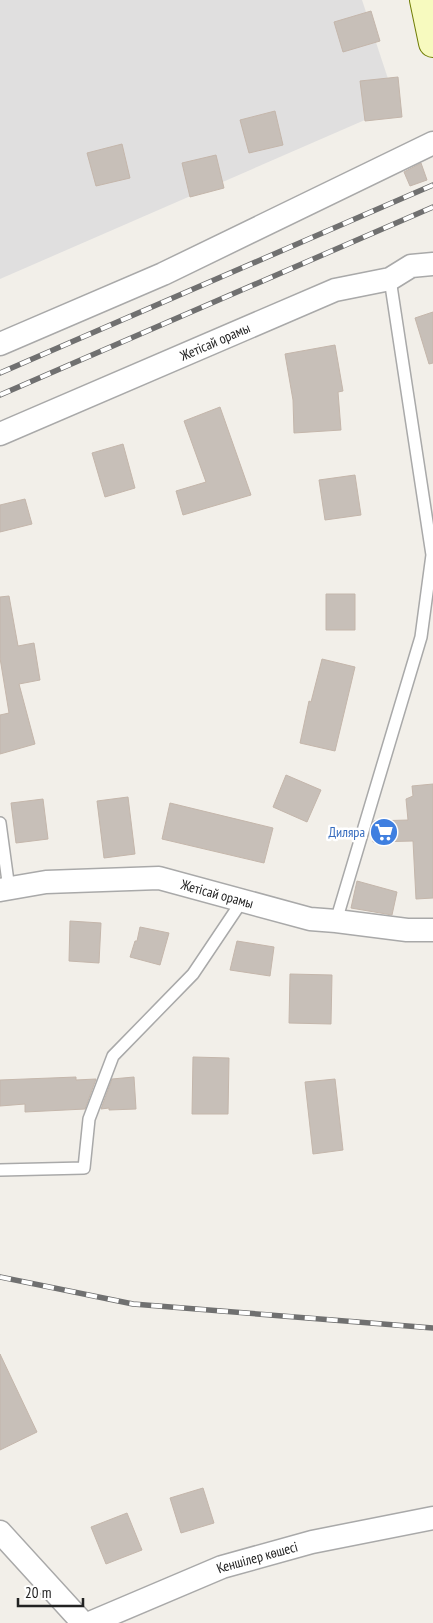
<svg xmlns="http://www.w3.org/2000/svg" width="433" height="1623" font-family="'PT Sans Narrow',sans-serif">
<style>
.residential{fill:#e0dfdf}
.building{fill:#c7bfb8;stroke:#c4b6ab}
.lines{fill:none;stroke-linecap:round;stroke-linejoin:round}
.service-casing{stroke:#a9a9a9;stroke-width:14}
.minor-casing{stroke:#a9a9a9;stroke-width:25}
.secondary-casing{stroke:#707d05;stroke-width:30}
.service{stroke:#fff;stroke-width:11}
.minor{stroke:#fff;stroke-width:22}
.secondary{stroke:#f7fabf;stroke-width:28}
.rail-casing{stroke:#707070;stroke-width:5.5}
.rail{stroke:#fff;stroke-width:4;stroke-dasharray:11;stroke-linecap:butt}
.labels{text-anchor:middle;stroke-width:5;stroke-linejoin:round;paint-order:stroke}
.street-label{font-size:14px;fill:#222;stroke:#fff}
.shop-label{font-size:14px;fill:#366cbe;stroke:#fff;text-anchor:end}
</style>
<rect width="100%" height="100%" fill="#f2efe9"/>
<!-- residential -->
<path class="residential" d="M0 0H362L397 106 0 279Z"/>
<!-- building -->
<path class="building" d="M371 11 380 41 343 52 334 22Z
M398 77 402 117 365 121 360 81Z
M275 111 283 145 249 153 240 120Z
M122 144 130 178 96 186 87 153Z
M216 155 224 188 190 197 182 163Z
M421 163 427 180 410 186 404 172Z
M433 312V363L429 364 415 318Z
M335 345 343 391 338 392 341 430 294 433 293 400 285 354Z
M220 407 251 495 183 515 176 491 206 482 184 421Z
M123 444 135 488 105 497 92 453Z
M355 475 361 515 325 520 319 480Z
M25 499 32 524 0 532V505Z
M326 594H355V630H326Z
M9 596 18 646 34 643 40 680 19 684 35 744 0 754V715L9 713 0 658V597Z
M322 659 355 667 335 751 300 743 309 701 311 702Z
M286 775 321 790 307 822 273 807Z
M433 784V898L416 899 413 841 373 842V823L374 821 408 820 406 799 413 796 412 786Z
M128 797 135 854 104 858 97 801Z
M43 799 48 839 16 843 11 803Z
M170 803 273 828 264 863 162 839Z
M357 881 397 892 392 915 351 908Z
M70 921 101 923 99 963 69 961Z
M140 927 169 933 160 965 130 957 135 941H137Z
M237 941 274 947 270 976 230 970Z
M290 974 332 975 331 1024 289 1023Z
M193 1057 229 1058 228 1114H192Z
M76 1077V1080L96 1079 85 1109 25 1112V1104L0 1106V1080Z
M134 1077 136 1109 109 1110V1108L101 1109 112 1079Z
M335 1079 343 1150 313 1154 305 1082Z
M0 1354 37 1432 0 1450Z
M203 1488 214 1523 181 1533 170 1498Z
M127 1513 142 1550 106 1564 91 1527Z"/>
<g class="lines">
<defs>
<path id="service" d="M0 823 9 889
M336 921 421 637 432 555 390 279
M0 1170 84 1168 89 1119 113 1056 193 974 242 901"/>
<g id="minor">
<path d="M0 344 163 274 433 143"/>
<path id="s1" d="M0 434 335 290 390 279 411 266 433 264"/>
<path id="s2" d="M0 890 46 882 159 878 310 919 336 921 407 930H433"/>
<path d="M0 1532 83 1623"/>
<path id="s3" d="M90 1623 222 1567 312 1542 433 1518"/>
</g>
<path id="secondary" d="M424 0 433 43"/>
</defs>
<!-- service casing -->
<use href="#service" class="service-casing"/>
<!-- minor casing -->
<use href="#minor" class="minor-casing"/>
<!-- secondary casing -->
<use href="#secondary" class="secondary-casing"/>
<!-- service -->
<use href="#service" class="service"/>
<!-- minor -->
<use href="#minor" class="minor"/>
<!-- secondary -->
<use href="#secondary" class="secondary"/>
<defs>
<path id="rail" d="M0 373 433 185
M0 395 433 207
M0 1277 133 1304 433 1328"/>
</defs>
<!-- rail casing -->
<use href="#rail" class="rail-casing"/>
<!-- rail -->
<use href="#rail" class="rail"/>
</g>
<!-- icons -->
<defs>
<symbol id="supermarket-disc" viewBox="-11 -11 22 22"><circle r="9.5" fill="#3f7fe0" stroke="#fff"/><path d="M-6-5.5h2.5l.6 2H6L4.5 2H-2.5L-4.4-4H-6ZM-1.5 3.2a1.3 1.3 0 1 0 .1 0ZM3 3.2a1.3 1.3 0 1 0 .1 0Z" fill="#fff"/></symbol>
</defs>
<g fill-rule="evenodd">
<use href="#supermarket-disc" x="368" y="816" width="32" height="32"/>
</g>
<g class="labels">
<!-- street labels -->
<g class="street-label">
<text dy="5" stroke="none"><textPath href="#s1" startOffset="234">Жетісай орамы</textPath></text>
<text dy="5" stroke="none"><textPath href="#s2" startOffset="220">Жетісай орамы</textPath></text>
<text dy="5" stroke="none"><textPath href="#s3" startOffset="180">Кеншілер көшесі</textPath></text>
</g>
<!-- shop labels -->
<g class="shop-label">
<text x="365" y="837">Диляра</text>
</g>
</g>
<!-- scale -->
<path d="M18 1598v8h65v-8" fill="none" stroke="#222222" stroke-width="2.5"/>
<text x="25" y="1598" font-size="15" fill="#222222" stroke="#ffffff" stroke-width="4" paint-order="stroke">20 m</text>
</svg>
